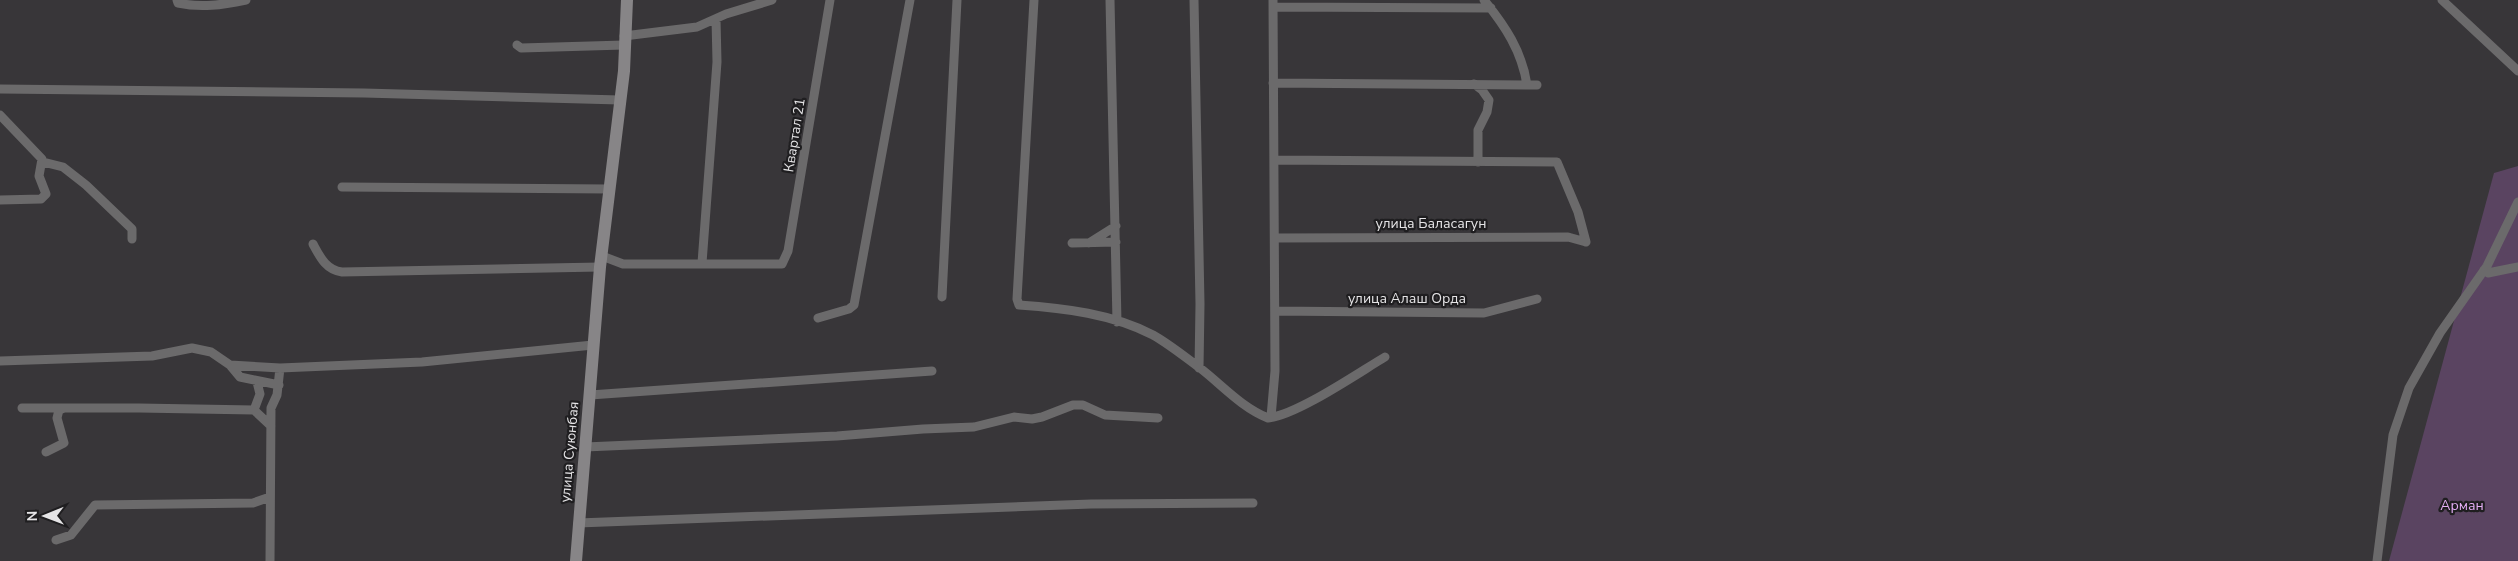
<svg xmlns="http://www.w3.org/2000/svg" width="2518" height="561" font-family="'Nunito Sans',sans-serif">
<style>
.green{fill:#5a4461}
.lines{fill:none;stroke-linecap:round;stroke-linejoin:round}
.street{stroke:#6b6a6b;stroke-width:9}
.secondary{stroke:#878587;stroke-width:12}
.labels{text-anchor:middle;stroke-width:4.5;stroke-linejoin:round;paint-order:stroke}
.street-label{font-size:14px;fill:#e5e4e6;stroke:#1f1e20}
.park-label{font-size:14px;fill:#e4aef5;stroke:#1f1e20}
</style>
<rect width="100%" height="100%" fill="#383639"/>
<!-- green -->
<path class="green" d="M2518 166V561H2389L2494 173Z"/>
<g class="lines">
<!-- street -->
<path class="street" d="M177 0 178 3C201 8 222 5 246 0
M1034 0 1017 299 1019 305C1064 308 1113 314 1153 335 1169 344 1185 357 1200 368 1222 385 1241 407 1268 418 1297 415 1358 373 1385 357
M1110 0 1117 322
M1194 0 1200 304 1199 368
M1484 0C1505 26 1522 51 1527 85
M2442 0 2518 71
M1273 7 1491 8
M624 36 697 27 726 14 772 0
M517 45 521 48 624 45
M1273 83 1537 85
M1474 84 1482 90 1489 100 1487 112 1478 130V162
M0 89 364 93 620 100
M0 115 42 159 39 176 46 194 41 199 0 200
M1274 160 1557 162 1578 212 1586 242
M43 162 63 167 86 185 132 229V239
M342 187 609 189
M1275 238 1568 237 1586 242
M1072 243 1116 242
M1089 243 1116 226
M313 244C320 257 326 270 342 272L600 267
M602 256 623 264H782L788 251 830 0
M702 263 717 62 716 19
M2484 270 2488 273 2518 267
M942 297 957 0
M1275 311 1484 313 1537 299
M818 318 849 309 854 305 910 0
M0 361 152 356 192 348 211 352 230 365 280 368 422 362 593 345
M230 365 240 377 279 385
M590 395 932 371
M22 408H139L254 410 271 426
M254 410 260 394 257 382
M1271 417 1275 371 1273 0
M585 447 837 436 923 429 974 427 1014 417 1032 419 1042 417 1073 405H1083L1105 415 1158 418
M46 452 64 443 57 418 59 410 64 408
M578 523 1091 504 1253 503
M56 540 71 535 95 505 253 503 270 497
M270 561 271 408 277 395 280 368
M2377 561 2393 435 2409 388 2440 333 2487 266 2518 202"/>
<!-- secondary -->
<path class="secondary" d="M576 561 600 267 624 71 627 0"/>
</g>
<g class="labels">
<!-- street labels -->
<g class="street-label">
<text transform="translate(794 135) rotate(-81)" y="5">Квартал 21</text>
<text x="1431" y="228">улица Баласагун</text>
<text x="1407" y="303">улица Алаш Орда</text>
<text transform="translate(569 452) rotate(-85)" y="5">улица Суюнбая</text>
</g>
<!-- park labels -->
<g class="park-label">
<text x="2462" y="510">Арман</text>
</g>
</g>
<!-- north arrow -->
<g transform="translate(45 516) rotate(269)" stroke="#1f1e20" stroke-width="4" paint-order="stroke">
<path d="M0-4L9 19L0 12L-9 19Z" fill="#e5e4e6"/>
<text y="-8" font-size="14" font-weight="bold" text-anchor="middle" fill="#e5e4e6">N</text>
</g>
</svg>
